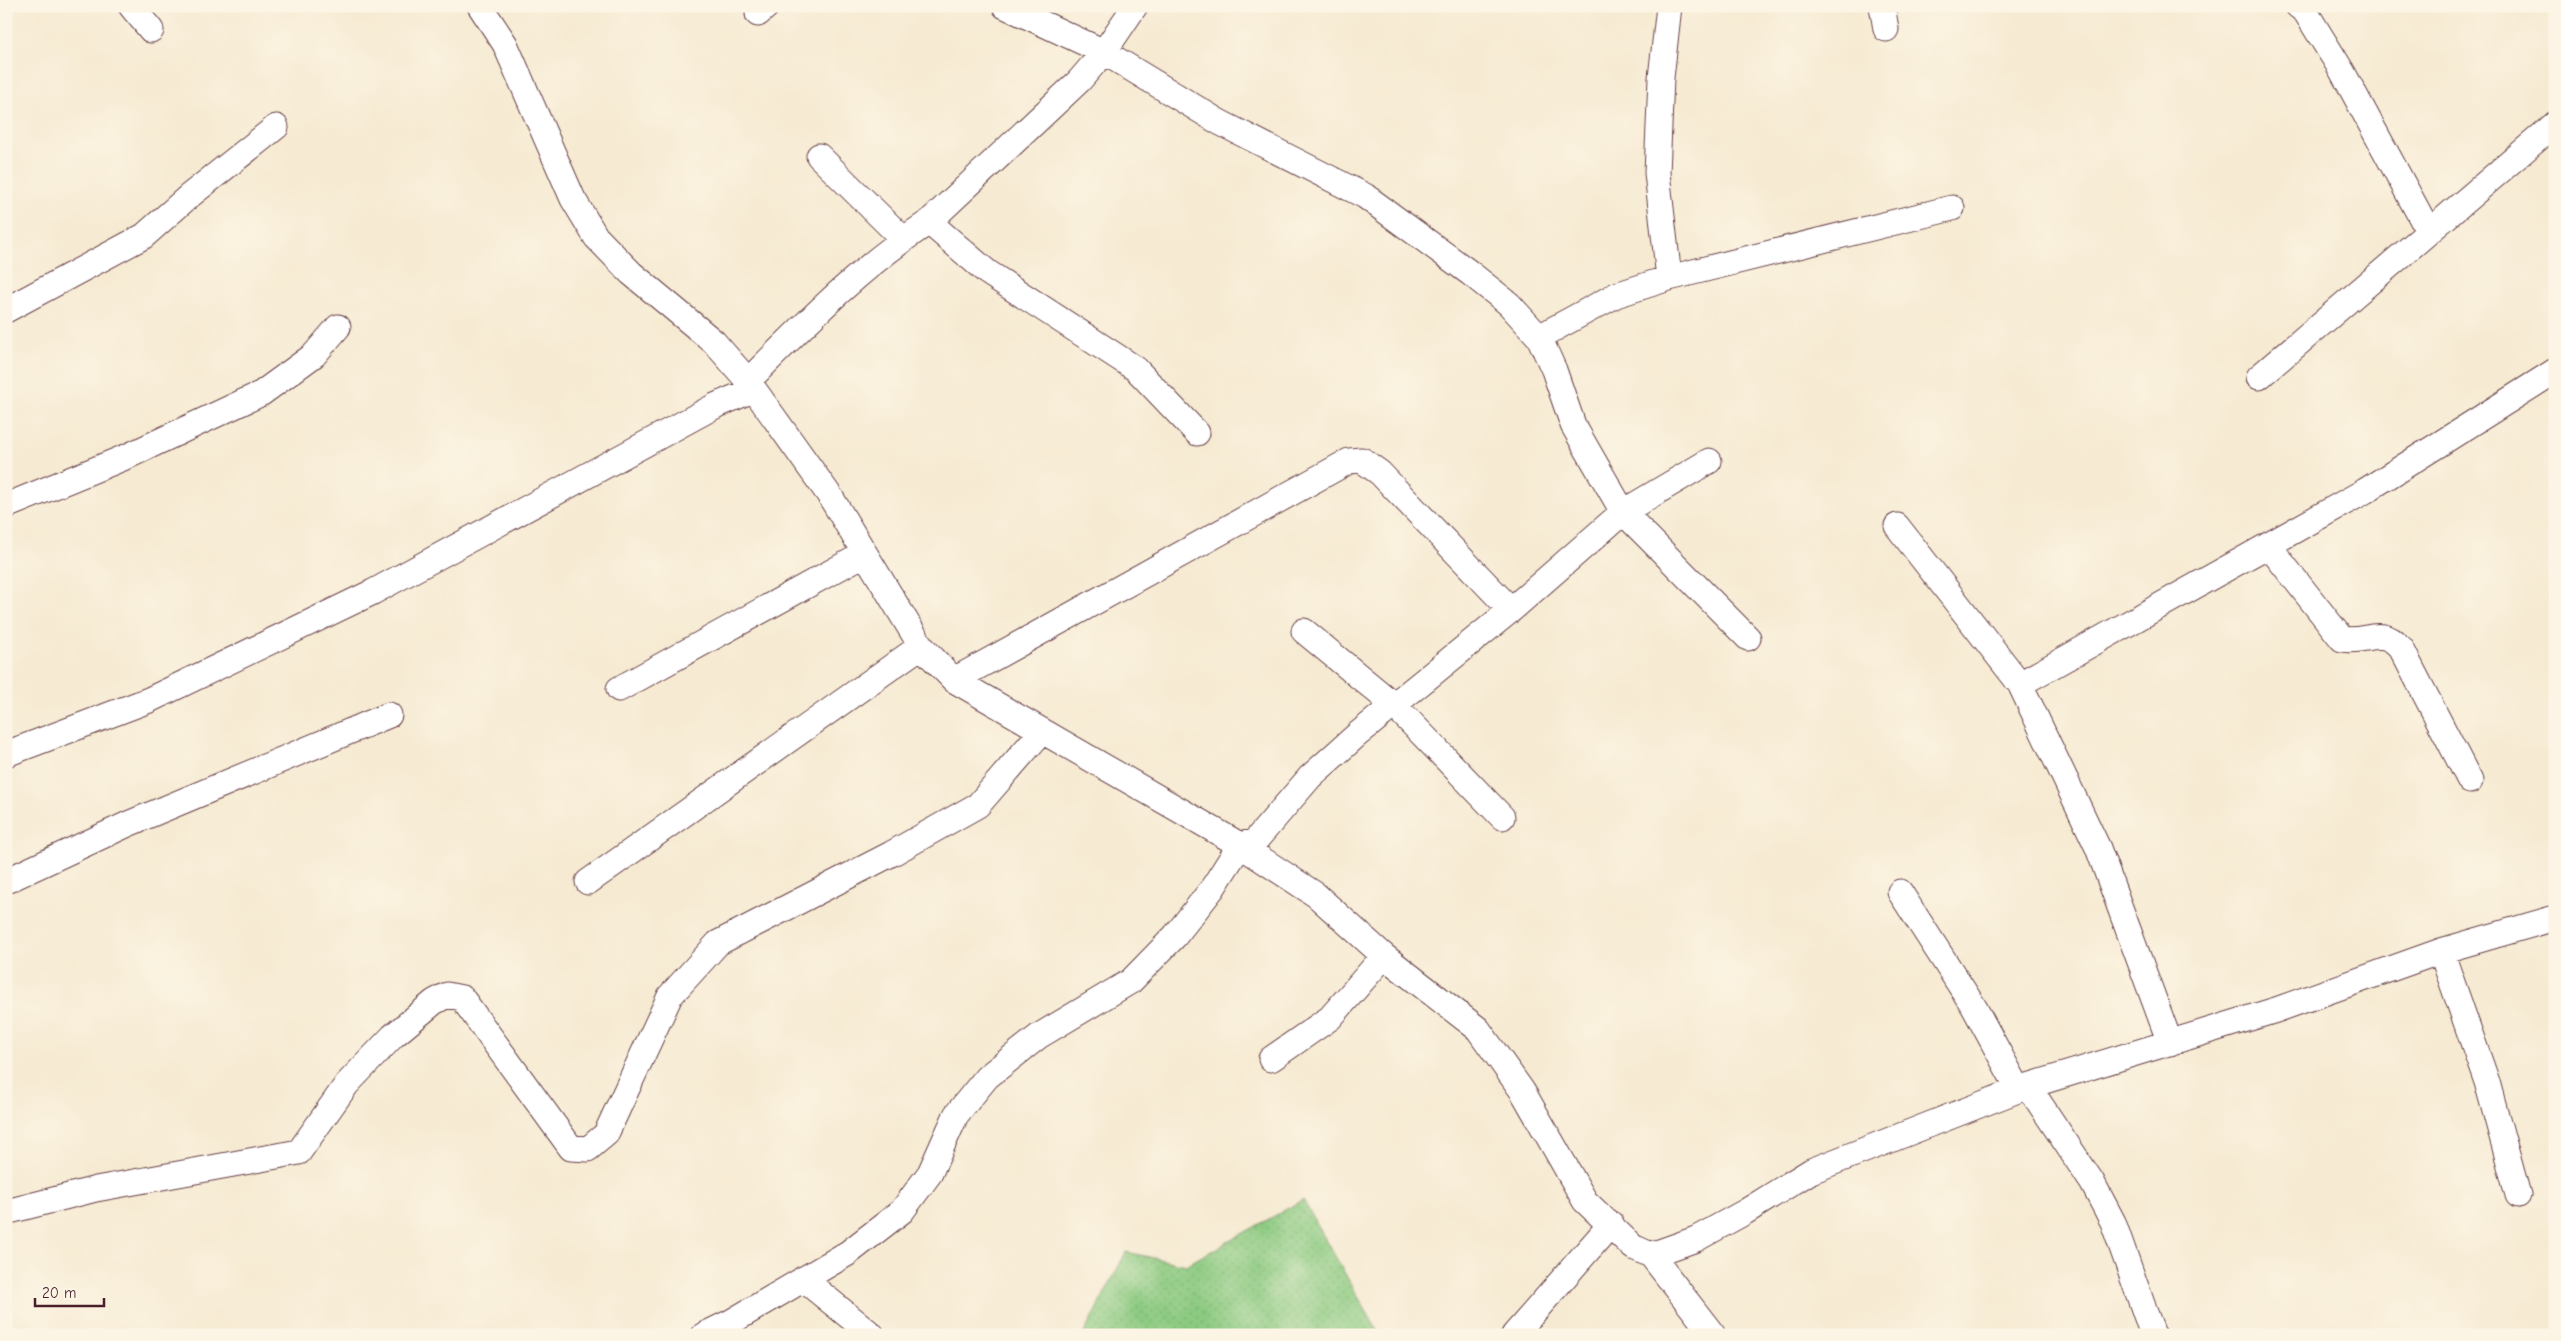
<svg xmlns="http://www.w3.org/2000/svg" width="2561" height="1341" font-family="'Comic Neue',sans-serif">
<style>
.grass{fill:url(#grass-dots);stroke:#6b7456}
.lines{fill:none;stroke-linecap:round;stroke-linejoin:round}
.street-casing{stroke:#643d44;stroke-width:27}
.street{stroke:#fff;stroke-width:25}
</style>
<defs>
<pattern id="grass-dots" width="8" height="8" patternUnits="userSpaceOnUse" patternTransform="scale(1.25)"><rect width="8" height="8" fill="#8cca81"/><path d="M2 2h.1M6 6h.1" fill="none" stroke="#7aad70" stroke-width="1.8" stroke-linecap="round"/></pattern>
</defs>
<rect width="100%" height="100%" fill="#fcf5e5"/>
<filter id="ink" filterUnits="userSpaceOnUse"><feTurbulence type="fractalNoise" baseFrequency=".02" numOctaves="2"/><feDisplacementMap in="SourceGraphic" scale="10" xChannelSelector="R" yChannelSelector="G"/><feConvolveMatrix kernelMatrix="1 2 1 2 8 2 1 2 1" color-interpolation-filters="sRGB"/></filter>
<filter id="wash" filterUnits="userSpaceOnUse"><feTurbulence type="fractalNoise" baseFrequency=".0096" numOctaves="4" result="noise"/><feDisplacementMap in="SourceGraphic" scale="20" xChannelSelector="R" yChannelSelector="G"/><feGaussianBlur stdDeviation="1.12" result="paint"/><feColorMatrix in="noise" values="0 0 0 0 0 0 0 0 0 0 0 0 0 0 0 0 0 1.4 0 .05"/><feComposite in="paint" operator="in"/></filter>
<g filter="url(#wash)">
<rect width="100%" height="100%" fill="#f6ead2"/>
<!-- grass -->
<path class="grass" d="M1303 1200 1380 1335H1083L1126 1252 1186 1265Z"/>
</g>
<g filter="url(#ink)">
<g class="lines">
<defs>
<path id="street" d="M131 6 151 30
M480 6 505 44 573 199 596 237 631 273 714 342 748 381 830 496 921 646 954 680 1240 845 1316 895 1384 956 1478 1029 1523 1092 1585 1201 1633 1247 1651 1255
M1005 6 1104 52 1219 122 1365 196 1470 273 1509 304 1539 337 1554 370 1573 425 1623 512 1748 638
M1669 6 1661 78 1657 173 1669 278
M1882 6 1886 29
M2298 6 2305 11 2342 71 2429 232
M758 14 767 6
M819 156 903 239
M929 222 987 272 1136 369 1197 433
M6 310 144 236 188 197 276 127
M1539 337 1616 295 1669 278 1952 208
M2259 377 2555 124
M748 381C805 324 861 266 929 222L1079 81 1104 52 1135 6
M6 506 128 456 262 393 314 355 338 327
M1897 526 2020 684 2098 848 2170 1043
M2268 545 2342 639C2367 644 2380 625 2401 648L2470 781
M1304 631 1395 706 1502 817
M954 680 1349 461 1362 460 1380 473 1511 610
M2020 684 2365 491 2555 371
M619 689 864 554
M6 754 149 700 373 592 715 406 752 390
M6 881 128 824 389 715
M588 882 921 646
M1900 892 1974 1007 2019 1090
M2441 951 2487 1082 2518 1195
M1271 1059 1330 1018 1384 956
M2028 1086 2092 1182 2113 1222 2153 1335
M6 1212 96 1189 299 1152 347 1084 393 1036 434 1002 447 995 462 998 571 1148 588 1149 606 1134 670 996 718 943 891 854 978 805 1042 731
M803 1279 872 1335
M704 1335 731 1322 848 1253 902 1211 930 1173 956 1115 987 1077 1039 1036 1131 981 1175 936 1212 889 1240 845 1255 841 1310 777 1358 734 1511 610 1623 512 1709 461
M1514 1335 1611 1224
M1713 1335 1651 1255 1696 1239 1745 1212 1811 1171 2028 1086 2276 1010 2441 951 2555 918"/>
</defs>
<!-- street casing -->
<use href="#street" class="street-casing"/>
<!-- street -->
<use href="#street" class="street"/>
</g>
</g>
<!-- margin -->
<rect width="2561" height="1341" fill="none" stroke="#fcf5e5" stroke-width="25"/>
<!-- scale -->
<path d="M35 1298v8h69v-8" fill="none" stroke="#4a1f2b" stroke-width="2.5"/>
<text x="42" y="1298" font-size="15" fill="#4a1f2b" stroke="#fcf5e5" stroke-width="4" paint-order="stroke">20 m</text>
</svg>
